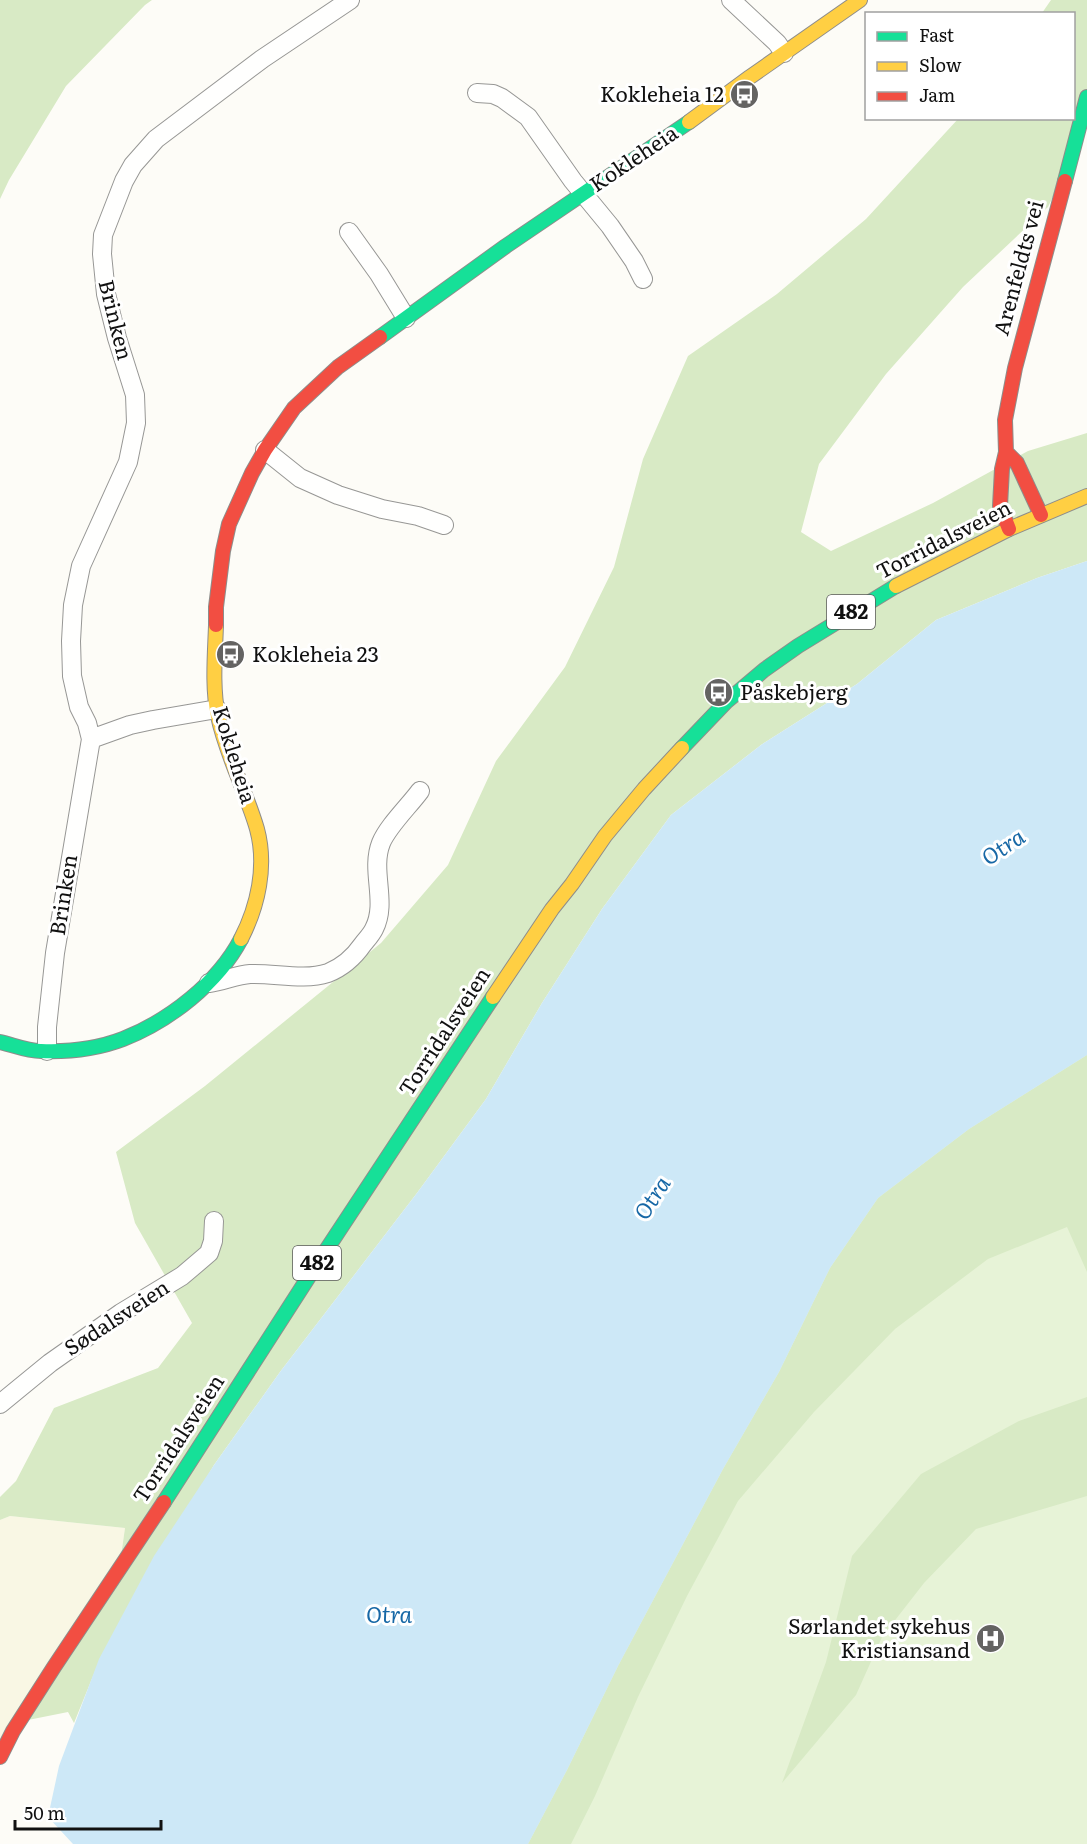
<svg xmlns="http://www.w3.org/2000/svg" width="1087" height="1844" font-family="Literata,serif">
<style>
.farmland{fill:#f9f7e4}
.green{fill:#e7f3d7}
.forest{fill:#d8eac5}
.water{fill:#cde8f7}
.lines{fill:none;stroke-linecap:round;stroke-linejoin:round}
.street-casing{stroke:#979795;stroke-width:20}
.fast-casing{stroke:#8e8d8b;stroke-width:16}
.slow-casing{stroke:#8e8d8b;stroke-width:16}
.jam-casing{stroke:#8e8d8b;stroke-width:16}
.street{stroke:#fffffe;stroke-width:18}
.fast{stroke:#16e098;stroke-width:14}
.slow{stroke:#ffcf43;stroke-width:14}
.jam{stroke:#f24e42;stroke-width:14}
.labels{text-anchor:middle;stroke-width:6;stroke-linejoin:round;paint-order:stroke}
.shield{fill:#fff;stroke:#585858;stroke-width:1.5}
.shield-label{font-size:20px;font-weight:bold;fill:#111}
.poi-label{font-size:21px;fill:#111;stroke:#fff;text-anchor:end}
.street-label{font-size:21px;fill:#111;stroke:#fff}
.water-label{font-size:22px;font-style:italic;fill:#1768a6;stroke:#fff}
</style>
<rect width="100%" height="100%" fill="#fdfcf7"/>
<!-- farmland -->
<path class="farmland" d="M10 1516 125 1528 121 1556 0 1752V1520Z"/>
<!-- green -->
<path class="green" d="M1087 890V1844H367Z"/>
<!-- forest -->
<path class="forest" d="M0 0H152L145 5 66 86 9 180 0 199Z
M1051 0H1087V126L1048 207 963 287 886 374 819 464 801 532 831 551 933 503 1028 451 1087 433V561L1037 578 936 620 857 684 761 745 671 815 602 909 542 1003 486 1099 417 1193 280 1372 214 1465 100 1659 74 1723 68 1712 28 1720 121 1556 125 1528 10 1516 0 1520V1497L16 1481 54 1408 158 1368 192 1323 135 1223 116 1152 205 1086 381 943 448 865 496 761 565 667 614 567 643 459 688 356 777 294 866 219 958 119 1074 118V14L1042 13Z
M1087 1055V1272L1067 1227 988 1259 895 1329 814 1412 738 1501 687 1596 638 1697 595 1796 571 1844H528L567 1770 618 1666 723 1469 779 1372 830 1268 878 1198 969 1129Z
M1087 1397V1496L976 1529 924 1583 882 1637 856 1695 782 1783 826 1662 852 1556 921 1474 1019 1421Z"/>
<!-- water -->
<path class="water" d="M1087 561V1055L969 1129 878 1198 830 1268 779 1372 723 1469 618 1666 567 1770 528 1844H73L48 1817 59 1766 99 1659 154 1556 214 1465 280 1372 417 1193 486 1099 542 1003 602 909 671 815 761 745 857 684 936 620 1037 578Z"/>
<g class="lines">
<defs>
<path id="street" d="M731 0 777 43 784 53
M477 93 493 94 502 98 528 117 573 181 610 226 634 261 643 279
M349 232 379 274 406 318
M265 450 300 478 338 495 382 509 418 516 444 525
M91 739 130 725 153 720 217 709
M209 983C223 981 237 975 250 974 276 973 303 981 328 973 343 967 354 957 363 944 367 939 371 935 374 929 388 902 370 871 381 843 388 826 409 806 420 791
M47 1051V1027L55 953 91 739 87 723 79 707 72 676 71 641 73 605 81 566 128 462 136 423 135 395 117 338 106 294 102 254 103 235 124 181 133 165 156 139 262 59 350 0
M0 1404 50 1363 121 1313 182 1276 209 1253 213 1241 214 1221"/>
<path id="fast" d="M1065 181 1087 97
M380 337 506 246 689 122
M682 748 726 702 764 670 798 646 896 586
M0 1042C13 1045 27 1051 41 1051 68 1052 97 1049 123 1039 169 1021 218 983 241 939
M164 1502 317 1264 493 997"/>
<path id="slow" d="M689 122 750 77 860 0
M896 586 1009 529 1087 496
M216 625C215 655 212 687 218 716 226 755 246 791 257 829 267 866 258 906 241 939
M493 997 552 909 572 884 605 836 644 789 682 748"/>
<path id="jam" d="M1006 452 1017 463 1041 515
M1009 529 1000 506 1002 469 1006 452 1005 420 1015 368 1065 181
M216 625V607L223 551 229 524 252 473 265 450 294 408 338 367 380 337
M0 1757 13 1731 54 1667 164 1502"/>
</defs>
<!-- street casing -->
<use href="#street" class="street-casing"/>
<!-- fast casing -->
<use href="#fast" class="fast-casing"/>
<!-- slow casing -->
<use href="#slow" class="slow-casing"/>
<!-- jam casing -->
<use href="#jam" class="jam-casing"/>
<!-- street -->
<use href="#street" class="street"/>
<!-- fast -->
<use href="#fast" class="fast"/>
<!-- slow -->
<use href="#slow" class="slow"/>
<!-- jam -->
<use href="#jam" class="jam"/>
</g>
<!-- icons -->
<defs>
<symbol id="bus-disc" viewBox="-11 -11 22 22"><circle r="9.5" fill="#646362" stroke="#fff"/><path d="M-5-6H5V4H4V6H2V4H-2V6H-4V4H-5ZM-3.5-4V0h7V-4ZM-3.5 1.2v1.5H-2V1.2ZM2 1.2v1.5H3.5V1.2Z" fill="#fff"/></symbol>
<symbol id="hospital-disc" viewBox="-11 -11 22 22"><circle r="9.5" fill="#646362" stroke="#fff"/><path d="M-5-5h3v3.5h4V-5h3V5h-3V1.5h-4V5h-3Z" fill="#fff"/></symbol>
</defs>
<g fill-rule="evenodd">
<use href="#bus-disc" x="728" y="78" width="33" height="33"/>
<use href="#bus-disc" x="214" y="638" width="33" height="33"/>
<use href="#bus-disc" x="702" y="676" width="33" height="33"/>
<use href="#hospital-disc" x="974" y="1622" width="33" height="33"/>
</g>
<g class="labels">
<!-- shield labels -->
<g class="shield">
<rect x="827" y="595" width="48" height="34" rx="4.5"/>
<rect x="293" y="1246" width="48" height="34" rx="4.5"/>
</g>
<g class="shield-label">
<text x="851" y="619">482</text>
<text x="317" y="1270">482</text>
</g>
<!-- poi labels -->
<g class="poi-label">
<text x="724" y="102">Kokleheia 12</text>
<text x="252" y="662" text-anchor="start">Kokleheia 23</text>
<text x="740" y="700" text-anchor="start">Påskebjerg</text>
<text x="970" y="1634">Sørlandet sykehus<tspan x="970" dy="24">Kristiansand</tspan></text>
</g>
<!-- street labels -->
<g class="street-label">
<text transform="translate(634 159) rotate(-34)" y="7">Kokleheia</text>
<text transform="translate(1019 268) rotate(-75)" y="7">Arenfeldts vei</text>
<text transform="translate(115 320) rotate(76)" y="7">Brinken</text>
<text transform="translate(944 540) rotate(-27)" y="7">Torridalsveien</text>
<text transform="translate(234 755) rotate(73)" y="7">Kokleheia</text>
<text transform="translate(64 895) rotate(-81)" y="7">Brinken</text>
<text transform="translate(445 1032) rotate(-57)" y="7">Torridalsveien</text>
<text transform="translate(117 1318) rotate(-33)" y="7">Sødalsveien</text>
<text transform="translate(179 1439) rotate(-57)" y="7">Torridalsveien</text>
</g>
<!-- water labels -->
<g class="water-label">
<text transform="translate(1003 847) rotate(-34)" y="8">Otra</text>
<text transform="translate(652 1198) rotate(-57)" y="8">Otra</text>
<text x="389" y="1623">Otra</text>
</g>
</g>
<!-- legend -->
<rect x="865" y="12" width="210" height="108" fill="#ffffff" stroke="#a0a0a0" stroke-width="1.5"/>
<rect x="877" y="32" width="30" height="9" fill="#16e098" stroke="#a0a0a0" stroke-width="1.5"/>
<text x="919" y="42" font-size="18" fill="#111111">Fast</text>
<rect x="877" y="62" width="30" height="9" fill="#ffcf43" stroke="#a0a0a0" stroke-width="1.5"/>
<text x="919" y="72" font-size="18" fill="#111111">Slow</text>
<rect x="877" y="92" width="30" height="9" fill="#f24e42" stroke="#a0a0a0" stroke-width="1.5"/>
<text x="919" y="102" font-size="18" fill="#111111">Jam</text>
<!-- scale -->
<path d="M15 1820v9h146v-9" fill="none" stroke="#111111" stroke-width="3"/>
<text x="24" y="1820" font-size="18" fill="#111111" stroke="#ffffff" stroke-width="4.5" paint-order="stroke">50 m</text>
</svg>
